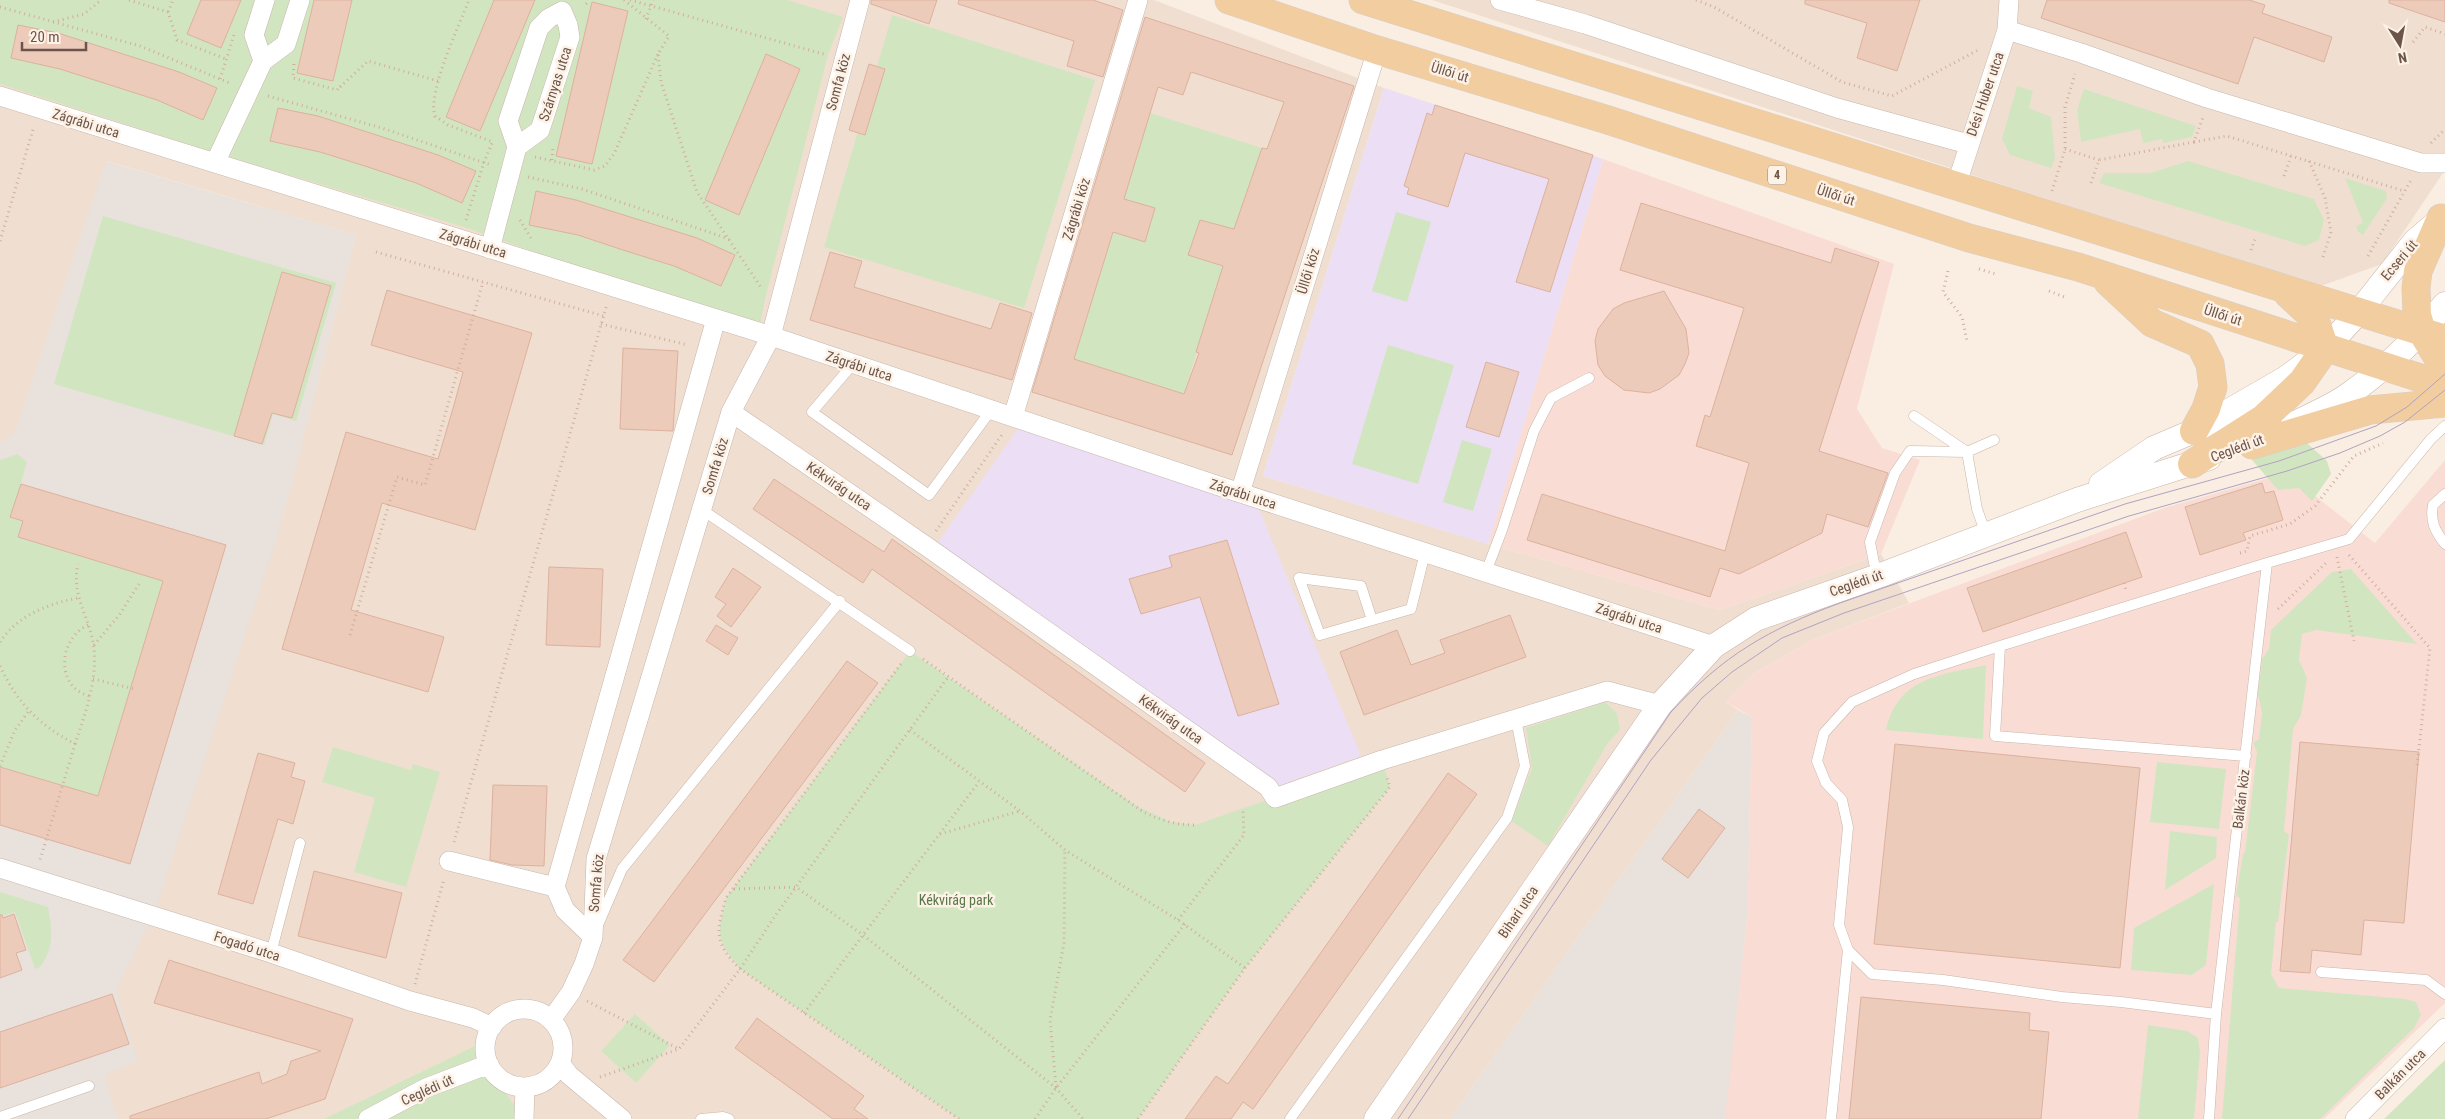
<svg xmlns="http://www.w3.org/2000/svg" width="2445" height="1119" font-family="'Roboto Condensed',sans-serif">
<style>
.residential{fill:#f0dfd0;fill-rule:evenodd}
.commercial{fill:#f9ddd5}
.industrial{fill:#e8e1dc}
.education{fill:#ebdef5}
.green{fill:#d2e5c1}
.building{fill:#eccbbb;stroke:#ddb19d;fill-rule:evenodd}
.lines{fill:none;stroke-linecap:round;stroke-linejoin:round}
.service-casing{stroke:#c8b5aa;stroke-width:11}
.minor-casing{stroke:#c8b5aa;stroke-width:20}
.tertiary-casing{stroke:#c8b5aa;stroke-width:25}
.primary-casing{stroke:#d6cfcd;stroke-width:29}
.path{stroke:#d0ae9f;stroke-width:3;stroke-dasharray:1 4;stroke-linecap:butt}
.service{stroke:#fff;stroke-width:10}
.minor{stroke:#fff;stroke-width:19}
.tertiary{stroke:#fff;stroke-width:24}
.primary{stroke:#f2cd9f;stroke-width:28}
.tram{stroke:#b0a2c0;stroke-width:1}
.labels{text-anchor:middle;stroke-width:5;stroke-linejoin:round;paint-order:stroke}
.shield{fill:#fdf2e6;stroke:#98837a;stroke-width:1}
.shield-label{font-size:12px;font-weight:bold;fill:#6d544b}
.street-label{font-size:14px;fill:#6d544b;stroke:#fdf2e6}
.park-label{font-size:14px;fill:#597847;stroke:#fdf2e6}
</style>
<rect width="100%" height="100%" fill="#f9eee1"/>
<!-- residential -->
<path class="residential" d="M0 0H1154L1384 88 1263 476 1488 544 1720 610 1881 554 1909 603 1812 640 1755 673 1726 702 1738 710 1450 1119H118L103 1075 0 1028ZM107 161 356 235 282 520Z
M1432 0H2445V170L2382 264 2318 287Z"/>
<!-- commercial -->
<path class="commercial" d="M1603 159 1894 264 1857 409 1882 448 1920 460 1881 554 1720 610 1488 544Z
M2445 460V1003L2324 1119H1724L1747 917 1752 717 1726 702 1755 673 1812 640 2164 508 2286 473 2375 543Z"/>
<!-- industrial -->
<path class="industrial" d="M106 161 356 235 282 521 155 912 116 990 138 1061 104 1075 118 1119H0V442L14 434Z
M1738 710 1752 717 1747 917 1725 1119H1450Z"/>
<!-- education -->
<path class="education" d="M1384 88 1603 159 1488 544 1263 476Z
M1020 426 1257 504 1361 756 1278 786 936 545Z"/>
<!-- green -->
<path class="green" d="M0 0H788L843 17 828 55 766 295 760 325 543 255 464 227 219 154 0 84Z
M892 15 1095 80 1024 308 824 247Z
M2017 86 2033 91 2029 108 2051 117 2055 159 2051 168 2010 155 2002 139Z
M2084 89 2196 126 2192 137 2163 143 2162 139 2143 143 2140 129 2081 142 2077 110Z
M1150 113 1262 148 1234 229 1200 220 1188 255 1223 266 1184 394 1074 359 1113 232 1145 242 1155 208 1124 199Z
M2188 161 2314 199 2324 220 2319 240 2305 246 2099 183 2104 173H2151Z
M2345 178 2386 191 2387 198 2363 235 2358 232 2356 226 2363 223Z
M1396 212 1431 222 1407 302 1372 291Z
M103 216 336 283 296 421 273 414 264 445 54 384Z
M1388 345 1454 365 1418 484 1352 464Z
M2299 436 2327 461 2331 474 2312 501 2299 488 2278 490 2246 453Z
M1462 440 1492 449 1473 511 1443 502Z
M17 454 27 462 11 517 23 521 18 537 163 581 98 796 0 767V460Z
M2351 569 2417 644 2316 630 2302 634 2299 660 2307 678 2301 715 2293 729 2284 831 2289 835 2278 922H2276L2271 974 2279 988 2405 999 2416 1002 2421 1015 2414 1028 2320 1119H2222L2240 898 2236 896 2243 854 2245 852 2257 752 2253 743 2259 739 2262 713 2258 694 2262 659 2269 649 2271 630 2332 572Z
M910 651 1137 806 1171 822 1195 825 1382 760 1390 787 1245 968 1138 1119H959L740 969C715 938 717 936 726 898Z
M1986 665 1983 739 1886 730C1898 677 1940 675 1986 665Z
M1605 702 1617 713 1620 730 1607 744 1548 846 1507 818 1514 814 1532 768 1526 728Z
M333 747 411 770 413 764 440 772 406 887 354 872 375 798 322 782Z
M2157 762 2226 769 2219 829 2150 822Z
M2170 831 2217 837 2216 858 2165 890Z
M2214 884 2206 965 2192 975 2131 970 2134 928Z
M0 892 48 907C52 930 55 947 40 967L35 969 15 912 0 917Z
M635 1014 670 1045 636 1083 601 1051Z
M2148 1025 2187 1031 2198 1038 2200 1053 2194 1119H2138Z
M475 1046 523 1119H324Z
M2445 1060V1119H2384Z"/>
<!-- building -->
<path class="building" d="M201 0H241L221 48 187 34Z
M314 0H352L333 81 297 73Z
M494 0H535L480 131 446 117Z
M871 0H937L929 24 871 4Z
M959 0H1093L1123 10 1103 77 1067 66 1074 41 958 4Z
M1805 0H1920L1897 71 1857 58 1867 23 1805 4Z
M2047 0H2249L2265 5 2262 13 2332 37 2324 62 2254 37 2238 84 2041 18Z
M2389 0H2445V22L2389 3Z
M592 2 628 11 592 164 556 156Z
M1145 17 1354 86 1232 455 1032 392ZM1191 72 1284 102 1267 149 1262 148 1234 229 1200 220 1188 255 1223 266 1196 352 1199 353 1184 394 1074 359 1113 232 1145 242 1155 208 1124 199 1158 87 1183 95Z
M18 25 58 33 179 72 217 88 203 120 157 100 60 69 11 58Z
M766 54 800 69 739 215 705 200Z
M869 64 885 69 865 135 849 130Z
M1435 105 1593 155 1550 292 1516 282 1549 179 1465 153 1448 207 1407 194 1409 188 1404 186 1427 113 1432 115Z
M278 108 318 116 438 155 476 171 462 203 416 183 368 167 320 152 270 141Z
M536 191 576 200 697 238 735 255 721 286 674 266 626 251 578 235 529 225Z
M1641 203 1831 263 1835 248 1879 262 1819 451 1888 473 1868 527 1827 514 1822 533 1739 574 1720 568 1710 597 1527 540 1542 494 1725 551 1749 463 1696 446 1705 415 1710 417 1744 308 1620 270Z
M830 252 862 261 854 287 991 329 1000 303 1032 313 1012 380 810 320Z
M282 272 331 286 292 418 272 413 262 444 234 436Z
M387 290 532 333 475 530 382 503 351 610 444 637 428 692 282 649 346 432 438 459 454 405 463 372 371 345Z
M1664 291 1686 329 1689 353 1685 364 1679 375 1660 389 1649 393 1624 390 1605 376 1598 365 1595 341 1598 329 1613 309 1624 303Z
M623 348 678 351 673 431 620 429Z
M1486 362 1519 372 1499 437 1466 427Z
M774 479 884 552 892 539 1205 763 1185 792 872 569 863 583 753 509Z
M2262 483 2265 493 2274 491 2283 520 2243 533 2246 540 2200 555 2185 507Z
M21 484 226 545 130 864 0 825V767L98 796 163 581 18 537 23 521 10 517Z
M2126 532 2142 577 1983 632 1967 588Z
M1227 540 1279 704 1238 716 1200 597 1141 614 1129 579 1172 567 1169 556Z
M549 567 603 569 600 647 546 645Z
M733 568 761 587 731 627 717 616 726 604 715 597Z
M1510 615 1526 657 1364 715 1340 652 1397 630 1411 665 1445 653 1440 640Z
M716 625 738 638 728 655 706 641Z
M847 661 878 683 654 982 623 960Z
M2300 742 2419 752 2404 923 2364 920 2361 955 2312 950 2310 973 2280 971Z
M1895 744 2140 768 2120 968 1874 944Z
M258 753 295 763 291 777 305 781 293 824 278 819 253 904 218 894Z
M1448 773 1477 794 1253 1109 1243 1102 1231 1119H1185L1216 1076 1228 1084Z
M493 785 547 786 544 866 512 865 490 860Z
M1699 809 1725 828 1688 878 1662 859Z
M314 871 402 893 386 958 298 936Z
M14 914 26 950 16 953 22 970 0 978V915H2L3 918Z
M169 960 353 1019 325 1099 266 1119H130V1116L259 1072 262 1084 287 1074 291 1061 321 1051 154 1003Z
M112 994 129 1044 0 1088V1032Z
M1861 997 2030 1013 2029 1030 2049 1032 2041 1119H1849Z
M757 1018 864 1096 854 1109 868 1119H833L735 1048Z"/>
<g class="lines">
<defs>
<path id="service" d="M853 364 812 412 929 495 991 410
M2445 494 2433 505C2430 522 2435 531 2445 544
M701 509 910 651
M1986 534 1977 509 1967 452 1994 440
M1486 572 1502 530 1534 431 1551 398 1589 378
M1881 575 1874 563 1870 542 1895 473 1910 451 1967 452 1914 416
M1372 620 1361 586 1299 578 1320 635 1411 609 1425 553
M2000 646 1914 674 1852 702 1824 733 1817 761 1826 783 1842 800 1848 827 1839 925 1848 950 1872 974 1943 980 2062 997 2121 1002 2216 1014
M2246 756 1995 736 2000 646 2267 563
M598 925 622 869 840 601
M271 953 300 843
M2321 972 2426 980 2445 994
M0 1117 89 1086
M701 1119 723 1117 729 1119
M1290 1119 1507 818 1525 766 1516 719
M1831 1119 1848 950
M2209 1119 2216 1014 2267 563 2349 539 2431 439 2445 426"/>
<path id="minor" d="M1500 0 1585 24 1837 108 1968 144
M2007 30 2081 53 2207 98 2421 163H2445
M263 61 254 35 265 0
M0 96 771 336 1219 486 1714 646
M215 163 263 61 286 44 300 0
M1956 186 2007 30 2009 0
M490 249 517 147 508 121 539 28 549 18 562 11 568 25 570 37 540 130 517 147
M731 412 926 546 1268 787 1275 798 1382 760 1607 691 1660 705
M1013 417 1138 0
M1240 493 1377 50
M449 861 555 887
M0 868 271 953 410 1001 473 1018 492 1027
M593 937 565 910 555 887 716 319
M485 1048a39 39 0 1 1 78 0a39 39 0 1 1-78 0Z
M551 1020 571 992 584 964 593 937 596 859 731 412 771 336 860 0
M560 1063 569 1075 622 1119
M368 1119 426 1088 489 1064
M524 1119 525 1087
M2355 1119 2445 1028"/>
<path id="tertiary" d="M2293 424C2311 415 2331 407 2348 395 2384 370 2417 338 2445 304
M2101 484 2154 448 2194 431 2286 378 2325 349 2358 313 2415 241 2441 219
M1376 1119 1660 705 1714 646 1756 619 1881 575 2077 500 2209 458"/>
<path id="primary" d="M1229 0 1377 50 1608 120 1969 238 2078 267 2445 386
M1363 0 2445 339
M2441 218 2418 271 2416 288 2417 315 2422 332 2445 369
M2108 282 2152 323 2200 344 2210 364 2213 387 2206 409 2194 431
M2288 294 2315 319 2325 349
M2252 445 2370 410 2445 403
M2192 464 2264 418 2302 382 2325 349"/>
</defs>
<!-- service casing -->
<use href="#service" class="service-casing"/>
<!-- minor casing -->
<use href="#minor" class="minor-casing"/>
<!-- tertiary casing -->
<use href="#tertiary" class="tertiary-casing"/>
<!-- primary casing -->
<use href="#primary" class="primary-casing"/>
<!-- path -->
<path class="path" d="M129 0 168 12 177 40 226 59
M624 0 669 36 658 54 661 82 697 192 762 289
M630 0 827 55
M1696 0 1714 7 1842 82 1892 96 1980 49
M586 4 589 0
M0 7 140 46 232 84
M168 12 173 0
M646 19 653 0
M53 22 84 14 101 0
M2413 42 2425 27 2445 34
M294 64 293 78 337 90 341 86
M220 79 234 35
M340 87 368 61 438 81
M268 96 382 128 491 165
M435 116 448 125 493 142
M435 117C427 92 459 26 469 0
M2194 142 2227 136 2404 191
M2431 143 2445 129
M2065 149 2099 160
M535 157 594 170 605 166 614 154 658 54
M552 160 553 146
M2309 161 2325 198 2331 232 2323 257
M2284 176 2291 156
M528 177 582 189 729 239
M2091 183 2099 160 2194 142 2203 117
M2052 191 2065 149V107L2075 74
M466 220 484 162 493 141
M520 220 532 240
M0 241 34 126
M2251 250 2256 236
M376 252 604 316
M2368 256 2411 180
M1979 269 1996 274
M1948 271 1943 292 1962 317 1967 341
M2049 291 2067 298
M601 324 688 345
M936 531 1003 433
M2240 553 2247 551 2250 536 2290 524 2315 506 2354 456 2383 443
M2349 555 2430 648 2417 766
M2337 557 2354 641
M2124 583 2126 590
M2278 609 2326 563
M88 625C58 639 55 688 90 696
M350 635 397 477 425 485 483 282
M0 642C18 615 48 604 78 598
M94 645 120 614 139 584
M923 659 1142 811C1159 820 1175 825 1195 825
M901 664 726 898C716 932 714 943 740 969L959 1119
M0 666C18 704 38 724 75 744L40 860
M93 679 135 689
M910 730 1020 811 1065 850 1178 920 1245 968
M75 744C86 711 99 677 93 642 88 615 71 594 78 564
M0 766 15 730 28 712
M940 834 1020 811
M454 842 607 304
M734 889 796 887 863 935 1056 1088 1083 1119
M1178 920 1244 835 1243 808
M415 984 444 879
M587 1001 679 1049
M804 1013 979 782
M600 1077 679 1049 740 969 775 916 948 677
M1056 1087 1050 1020 1064 943 1065 850
M1035 1119 1056 1088 1185 924
M1138 1119 1245 968 1390 787 1387 778"/>
<!-- service -->
<use href="#service" class="service"/>
<!-- minor -->
<use href="#minor" class="minor"/>
<!-- tertiary -->
<use href="#tertiary" class="tertiary"/>
<!-- primary -->
<use href="#primary" class="primary"/>
<!-- tram -->
<path class="tram" d="M1398 1119 1671 712C1724 655 1767 630 1840 603L2125 504 2279 461 2376 426 2407 407 2445 374
M1408 1119 1651 760 1702 698 1732 672 1782 638 1844 613 2129 516 2287 471 2340 453 2380 436 2405 422 2445 390"/>
</g>
<g class="labels">
<!-- shield labels -->
<rect class="shield" x="1768" y="165.5" width="18" height="19" rx="4"/>
<g class="shield-label">
<text x="1777" y="179">4</text>
</g>
<!-- street labels -->
<g class="street-label">
<text transform="translate(1450 72) rotate(17)" y="5">Üllői út</text>
<text transform="translate(838 82) rotate(-75)" y="5">Somfa köz</text>
<text transform="translate(555 84) rotate(-72)" y="5">Szárnyas utca</text>
<text transform="translate(1985 94) rotate(-71)" y="5">Dési Huber utca</text>
<text transform="translate(86 123) rotate(17)" y="5">Zágrábi utca</text>
<text transform="translate(1836 195) rotate(18)" y="5">Üllői út</text>
<text transform="translate(1076 209) rotate(-73)" y="5">Zágrábi köz</text>
<text transform="translate(473 243) rotate(17)" y="5">Zágrábi utca</text>
<text transform="translate(2399 260) rotate(-50)" y="5">Ecseri út</text>
<text transform="translate(1308 271) rotate(-73)" y="5">Üllői köz</text>
<text transform="translate(2223 315) rotate(18)" y="5">Üllői út</text>
<text transform="translate(859 366) rotate(18)" y="5">Zágrábi utca</text>
<text transform="translate(2237 448) rotate(-20)" y="5">Ceglédi út</text>
<text transform="translate(715 466) rotate(-73)" y="5">Somfa köz</text>
<text transform="translate(839 486) rotate(34)" y="5">Kékvirág utca</text>
<text transform="translate(1243 494) rotate(18)" y="5">Zágrábi utca</text>
<text transform="translate(1856 583) rotate(-19)" y="5">Ceglédi út</text>
<text transform="translate(1629 618) rotate(18)" y="5">Zágrábi utca</text>
<text transform="translate(1171 719) rotate(35)" y="5">Kékvirág utca</text>
<text transform="translate(2241 799) rotate(-83)" y="5">Balkán köz</text>
<text transform="translate(596 883) rotate(-85)" y="5">Somfa köz</text>
<text transform="translate(1518 912) rotate(-56)" y="5">Bihari utca</text>
<text transform="translate(247 946) rotate(18)" y="5">Fogadó utca</text>
<text transform="translate(2400 1074) rotate(-45)" y="5">Balkán utca</text>
<text transform="translate(427 1090) rotate(-24)" y="5">Ceglédi út</text>
</g>
<!-- park labels -->
<g class="park-label">
<text x="956" y="905">Kékvirág park</text>
</g>
</g>
<!-- north arrow -->
<g transform="translate(2400 45) rotate(169)" stroke="#fdf2e6" stroke-width="4" paint-order="stroke">
<path d="M0-4L9 19L0 12L-9 19Z" fill="#6d544b"/>
<text y="-8" font-size="14" font-weight="bold" text-anchor="middle" fill="#6d544b">N</text>
</g>
<!-- scale -->
<path d="M22 42v8h64v-8" fill="none" stroke="#6d544b" stroke-width="2.5"/>
<text x="30" y="42" font-size="15" fill="#6d544b" stroke="#fdf2e6" stroke-width="4" paint-order="stroke">20 m</text>
</svg>
